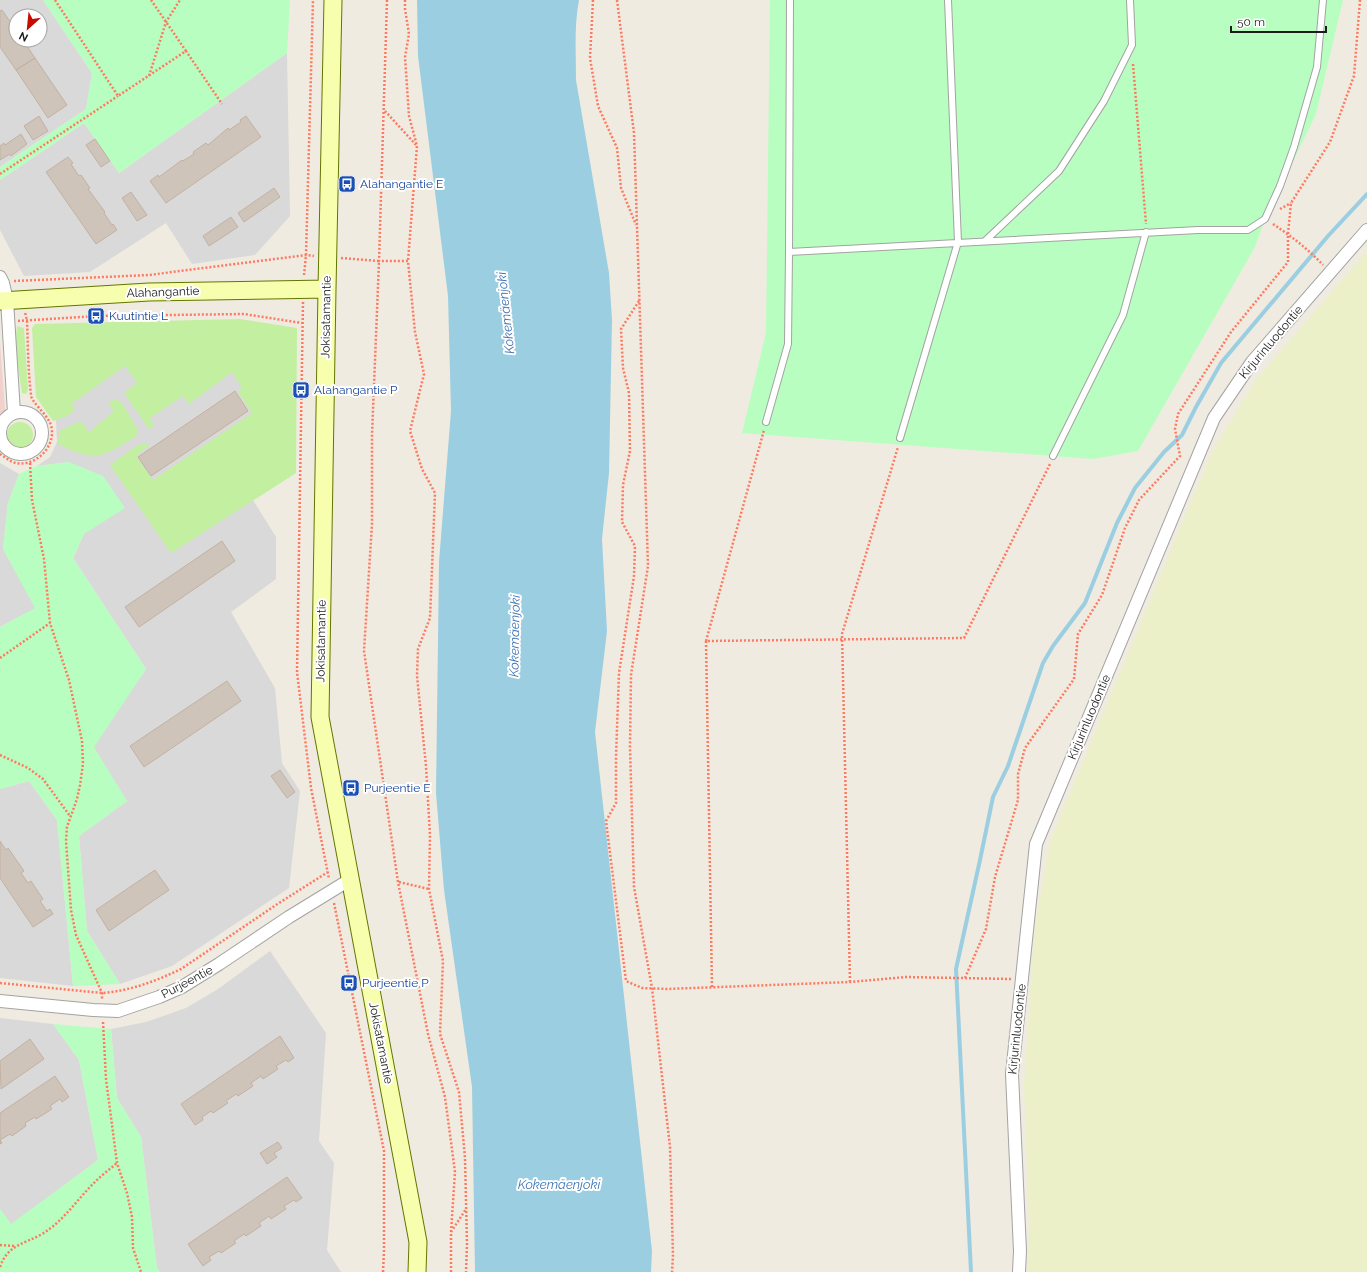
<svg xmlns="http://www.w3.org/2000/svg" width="1367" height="1272" font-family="Raleway,sans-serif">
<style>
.residential{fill:#dad9d9;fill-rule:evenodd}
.commercial{fill:#f2d1cd}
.farmland{fill:#ebf0c9}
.grass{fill:#c3efa1}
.park{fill:#b8fec1}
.water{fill:#9ccee1}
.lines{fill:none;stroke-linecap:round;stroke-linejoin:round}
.stream{stroke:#9ccee1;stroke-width:4}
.building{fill:#cfc4b9;stroke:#c2b1a2}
.lane-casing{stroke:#a3a3a3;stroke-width:8}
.street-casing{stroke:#a3a3a3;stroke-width:14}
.secondary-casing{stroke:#637600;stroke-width:19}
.path{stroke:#ff7961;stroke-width:2.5;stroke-dasharray:2 2;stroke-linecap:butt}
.lane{stroke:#fff;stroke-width:6}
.street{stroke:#fff;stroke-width:12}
.secondary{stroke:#f7ffae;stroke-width:17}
.labels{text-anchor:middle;stroke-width:4;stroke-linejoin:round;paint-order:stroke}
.transit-label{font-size:12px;fill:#164399;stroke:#fff;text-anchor:start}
.street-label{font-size:12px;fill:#1c1c1c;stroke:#fff}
.water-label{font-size:13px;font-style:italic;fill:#4074b4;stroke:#fff}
</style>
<rect width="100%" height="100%" fill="#efebe0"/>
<!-- residential -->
<path class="residential" d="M0 0H43L92 73 86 109 0 167ZM16 16H40V40H16Z
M287 53 290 216 255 255 192 264 166 223 90 272 24 276 0 230V180L84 123 119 173Z
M115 348 283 383 233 468 276 537V579L231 612 275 688 282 763 300 791 289 888 172 966 120 984 87 931 79 836 127 801 93 747 146 669 73 558 84 534 69 462 37 466 50 457 57 442 56 421 42 401Z
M0 463 19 474 8 503 3 549 36 608 0 627Z
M29 781 57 820 73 986 0 978V789Z
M270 951 326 1033 319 1141 334 1163 327 1250 341 1272H160L157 1268 141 1137 117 1098 111 1029 146 1022 186 1008 218 989Z
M0 1018 53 1024 79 1060 98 1160 11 1225 0 1209Z"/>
<!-- commercial -->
<path class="commercial" d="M0 342 5 409 0 425Z"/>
<!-- farmland -->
<path class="farmland" d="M1367 251V1272H1028L1029 1225 1024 1086 1034 933 1050 841 1211 454 1255 381Z"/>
<!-- grass -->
<path class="grass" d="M240 319 297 328 296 473 171 553 110 465 136 446 145 443 149 446 136 456 153 480 252 413 238 392 242 388 232 372 189 404 183 396 150 418 154 426 149 429 124 393 137 383 125 366 71 404 75 409 67 416 53 421 36 397 32 328 35 324Z
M17 326 24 328 28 390 26 394 22 393C19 373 14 346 17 326Z
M116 399 122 403 138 430 136 436C127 442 117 449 106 453 91 460 72 451 58 444L59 431 81 421 89 432 114 411 108 403Z
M7 435a13 13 0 1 1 26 0a13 13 0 1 1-26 0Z"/>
<!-- park -->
<path class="park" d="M43 0H290L287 53 119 173 84 123 0 180V167L86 109 92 73Z
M770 0H1343L1316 114 1265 219 1255 247 1138 451 1093 459 742 433 766 333Z
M69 462 103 476 125 508 84 534 73 558 146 669 94 747 127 801 79 836 87 931 120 984 73 986 57 820 29 781 0 789V627L35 608 3 549 8 503 19 474 37 466Z
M53 1024 111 1029 117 1098 141 1137 157 1268 160 1272H0V1209L11 1224 98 1160 79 1060Z"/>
<!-- water -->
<path class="water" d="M417 0H579C574 26 576 54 576 80L609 273 612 320 609 473 602 539 607 631 595 732 652 1251 651 1272H475L472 1087 444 890 436 793 439 562 451 411 448 296 418 56Z"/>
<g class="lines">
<!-- stream -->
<path class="stream" d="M971 1272 956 969 980 860 993 797 1008 766 1043 663 1053 646 1085 603 1117 523 1135 488 1164 452 1182 435 1196 407 1221 363 1328 236 1367 194"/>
</g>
<!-- building -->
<path class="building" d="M2 10 16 30V40H23L35 58 16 70 0 47V11Z
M35 58 67 105 48 118 16 70Z
M39 116 48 131 33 140 24 126Z
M246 116 261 137 166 203 150 181 158 175 159 177 182 160 183 161 194 154 193 152 206 143 208 145 228 128 229 130 241 122 240 120Z
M21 134 27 144 11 156 10 154 0 160V146L4 143 5 145Z
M95 139 110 161 101 167 86 145Z
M68 157 73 163 71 164 79 176 81 175 90 188 88 189 105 212 104 213 112 225 113 224 117 230 96 244 46 172Z
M274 188 280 197 244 222 238 213Z
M131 192 147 215 137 221 122 198Z
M231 217 238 227 209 246 203 236Z
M235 391 248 411 151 476 138 457Z
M222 541 235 561 139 627 125 607Z
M227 681 241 701 144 767 130 746Z
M280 770 295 792 287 798 271 776Z
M0 841 6 850 8 848 24 871 21 873 28 883 31 881 43 899 40 901 47 911 50 909 53 914 33 927 0 878Z
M155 870 169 890 109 931 96 910Z
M280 1036 294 1058 288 1062 286 1060 276 1066 278 1069 263 1079 261 1076 251 1083 253 1086 238 1096 236 1094 226 1101 228 1103 213 1113 211 1111 202 1117 203 1120 195 1125 181 1104Z
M30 1039 44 1059 1 1089 0 1061Z
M55 1076 69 1097 62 1102 60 1099 50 1106 52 1109 36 1119 35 1117 25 1123 26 1126 12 1136 10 1134 0 1140 2 1143 0 1144V1113Z
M278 1142 282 1148 274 1153 277 1157 267 1164 260 1153Z
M287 1177 302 1198 296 1202 294 1200 284 1206 286 1209 271 1219 269 1216 259 1223 261 1226 246 1236 244 1234 234 1241 236 1243 221 1253 219 1251 209 1257 211 1260 203 1266 188 1244Z"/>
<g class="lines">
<defs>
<path id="lane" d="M790 0 789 252 1198 230H1248L1265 219 1280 186 1294 147 1317 67 1323 0
M985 241 1059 171 1104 101 1132 45 1130 0
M766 422 788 344 789 252
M900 438 958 242 948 0
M1053 456 1123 315 1146 232"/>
<path id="street" d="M0 277 3 283 7 300 14 413
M0 433a21 21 0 1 1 42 0a21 21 0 1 1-42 0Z
M0 1001 93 1010 118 1011 159 997 182 987 219 964 289 917 351 879
M1019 1272 1020 1251 1012 1074 1036 844 1214 418 1252 362 1367 230"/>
<path id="secondary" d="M333 0 327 289 320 717 418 1242 417 1272
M0 301 149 292 327 289"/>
</defs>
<!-- lane casing -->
<use href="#lane" class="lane-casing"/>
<!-- street casing -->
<use href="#street" class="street-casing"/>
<!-- secondary casing -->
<use href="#secondary" class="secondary-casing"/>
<!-- path -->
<path class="path" d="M55 0 118 96 186 51 222 104
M151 0 186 51
M387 0 379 261H408L415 332 424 374 410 431 422 469 435 493 430 618 418 649 417 676 426 766 430 835 429 889 443 961 440 1034 459 1092 465 1158 467 1244 466 1272
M405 0V9L409 34 405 57 409 116 417 146 408 261
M593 0 590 58 598 106 617 148 621 188 636 225
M617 0 634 133 648 566 631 675 630 747 634 887 652 988 670 1147 673 1256 672 1272
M1133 64 1146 224
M149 76 166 22 180 0
M385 111 417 146
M0 174 118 96
M1280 209 1291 203
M1273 224C1291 236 1308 249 1323 265
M341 258 379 261 372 435V524L364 651 398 882 428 1034 445 1097 455 1172 451 1232V1272
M304 275 306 255 313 0
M14 281 149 275 306 255 314 256
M639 301 621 329 623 368 629 393 630 451 623 485 622 522 635 546 634 576 619 673 616 757V803L606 821 626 981 642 988 667 989 850 982 906 977 1011 979
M303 302 297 672 311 788 329 879
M18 321 96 316 244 314 302 323
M0 454C5 457 10 462 16 463 36 467 57 446 51 425 47 414 31 402 31 395 28 370 28 345 27 321L25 312
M30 463 32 500 44 559 50 623 69 680 82 741 83 764 80 785 77 799 67 827 66 841 71 910 76 935 102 993V999
M706 641 764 430
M0 658 50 623
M0 755 28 768 43 779 70 816
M399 882 429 889
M334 903 384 1151V1251L383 1272
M965 978 986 929 995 877 1018 800V774L1025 748 1074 679 1078 634 1102 595 1125 528 1139 500 1180 456 1175 429 1178 414 1231 332 1288 262V234L1291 203 1330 142 1354 76 1360 0
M850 982 842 634 898 447
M0 983 102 993C130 991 156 981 181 969L279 903 328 872
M712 987 706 641 964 638 1050 464
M103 1022 106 1079 117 1163 127 1193 132 1217 133 1248 141 1272
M451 1232 466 1209
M0 1245 14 1246
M0 1267C8 1244 25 1244 42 1234 64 1221 78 1198 96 1181 102 1175 110 1169 117 1163"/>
<!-- lane -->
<use href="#lane" class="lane"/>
<!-- street -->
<use href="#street" class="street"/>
<!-- secondary -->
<use href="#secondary" class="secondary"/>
</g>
<!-- icons -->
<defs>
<symbol id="bus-square" viewBox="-11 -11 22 22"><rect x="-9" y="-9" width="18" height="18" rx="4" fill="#1a4fb4" stroke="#fff"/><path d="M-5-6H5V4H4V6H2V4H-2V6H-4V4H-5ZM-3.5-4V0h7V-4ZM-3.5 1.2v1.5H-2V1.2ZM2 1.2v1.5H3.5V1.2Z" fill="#fff"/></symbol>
</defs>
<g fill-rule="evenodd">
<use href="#bus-square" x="337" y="174" width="20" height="20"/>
<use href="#bus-square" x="86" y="306" width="20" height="20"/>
<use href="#bus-square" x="291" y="380" width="20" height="20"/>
<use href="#bus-square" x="341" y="778" width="20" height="20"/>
<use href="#bus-square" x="339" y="973" width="20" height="20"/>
</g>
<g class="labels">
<!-- transit labels -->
<g class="transit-label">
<text x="360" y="188">Alahangantie E</text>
<text x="109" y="320">Kuutintie L</text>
<text x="314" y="394">Alahangantie P</text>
<text x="364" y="792">Purjeentie E</text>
<text x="362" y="987">Purjeentie P</text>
</g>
<!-- street labels -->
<g class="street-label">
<text transform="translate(163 292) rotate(-2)" y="4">Alahangantie</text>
<text transform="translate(326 317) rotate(-89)" y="4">Jokisatamantie</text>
<text transform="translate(1271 342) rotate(-50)" y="4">Kirjurinluodontie</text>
<text transform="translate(321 641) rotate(-89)" y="4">Jokisatamantie</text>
<text transform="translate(1089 717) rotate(-67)" y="4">Kirjurinluodontie</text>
<text transform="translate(187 982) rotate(-28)" y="4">Purjeentie</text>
<text transform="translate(1017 1029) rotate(-84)" y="4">Kirjurinluodontie</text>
<text transform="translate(381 1043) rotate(79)" y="4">Jokisatamantie</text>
</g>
<!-- water labels -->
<g class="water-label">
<text transform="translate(505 313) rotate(-96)" y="5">Kokemäenjoki</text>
<text transform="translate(514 636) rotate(-89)" y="5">Kokemäenjoki</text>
<text x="559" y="1189">Kokemäenjoki</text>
</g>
</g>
<!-- north arrow -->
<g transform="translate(28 28) rotate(207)"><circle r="19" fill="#ffffff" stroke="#a4a4a4"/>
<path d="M0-3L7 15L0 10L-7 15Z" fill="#c80a00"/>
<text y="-6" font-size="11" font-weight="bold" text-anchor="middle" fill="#1c1c1c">N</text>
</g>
<!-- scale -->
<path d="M1231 26v6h95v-6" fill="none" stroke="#1c1c1c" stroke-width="2"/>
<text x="1237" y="26" font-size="12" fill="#1c1c1c" stroke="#ffffff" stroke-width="3" paint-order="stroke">50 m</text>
</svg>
